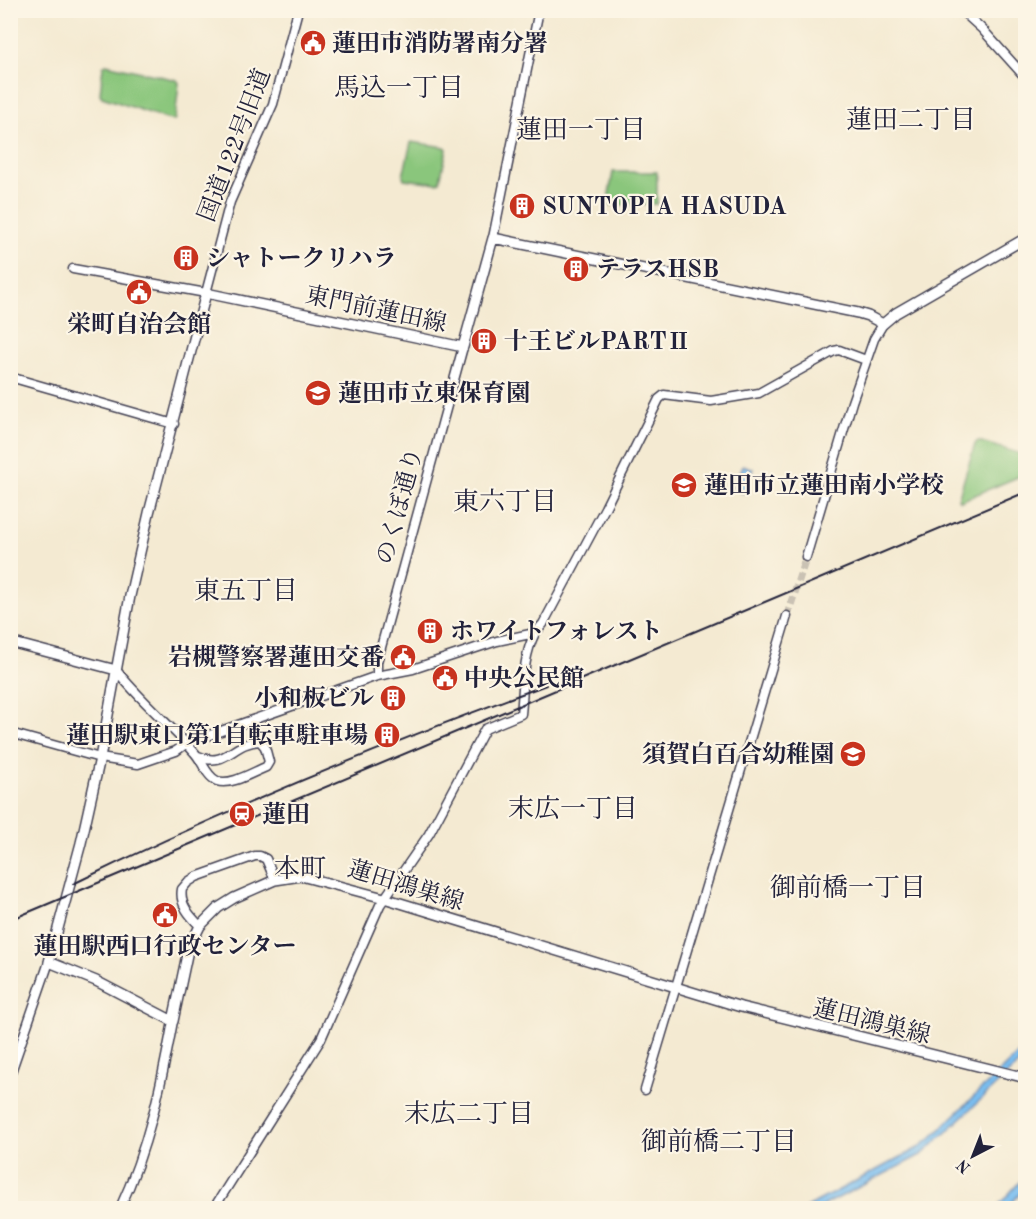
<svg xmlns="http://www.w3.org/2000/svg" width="1036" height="1219" font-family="'Old Standard TT','Noto Serif JP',serif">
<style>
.green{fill:#8ac67c;stroke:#56745c;stroke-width:1.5}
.water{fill:#7abef0;stroke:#4e7096;stroke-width:1.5}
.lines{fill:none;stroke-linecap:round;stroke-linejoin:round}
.tertiary-tunnel{stroke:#cac2b4;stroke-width:8;stroke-dasharray:8 4;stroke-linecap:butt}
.tertiary-casing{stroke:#424052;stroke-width:11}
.secondary-casing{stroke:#424052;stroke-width:12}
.tertiary{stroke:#fff;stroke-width:8}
.secondary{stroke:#fff;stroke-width:9}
.rail{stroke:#22223b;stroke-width:2}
.labels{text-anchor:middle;stroke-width:4.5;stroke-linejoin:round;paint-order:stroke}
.poi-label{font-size:24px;font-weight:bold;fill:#22223b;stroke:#fcf5e5;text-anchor:start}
.street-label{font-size:24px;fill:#22223b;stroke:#fcf5e5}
.neighbourhood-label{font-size:26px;fill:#22223b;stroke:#fcf5e5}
</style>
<rect width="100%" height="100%" fill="#fcf5e5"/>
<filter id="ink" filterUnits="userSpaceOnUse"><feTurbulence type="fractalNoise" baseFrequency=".0167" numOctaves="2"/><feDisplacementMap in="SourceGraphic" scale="12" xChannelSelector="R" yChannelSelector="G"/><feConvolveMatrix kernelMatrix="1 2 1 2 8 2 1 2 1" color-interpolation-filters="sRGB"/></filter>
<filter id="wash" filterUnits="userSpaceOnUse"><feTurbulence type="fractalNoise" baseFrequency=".008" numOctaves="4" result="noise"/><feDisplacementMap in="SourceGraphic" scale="24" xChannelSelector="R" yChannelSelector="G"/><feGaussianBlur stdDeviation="1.35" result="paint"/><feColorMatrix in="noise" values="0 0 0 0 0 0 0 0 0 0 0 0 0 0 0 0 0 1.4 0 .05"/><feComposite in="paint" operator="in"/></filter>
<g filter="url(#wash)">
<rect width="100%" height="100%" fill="#f4ead2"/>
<!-- green -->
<path class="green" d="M106 64 177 80 179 83 175 119 173 121 102 97 100 94 103 66Z
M411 142 445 147 447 149 440 181 437 183 404 179 403 176Z
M613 172H657V204L607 205Z
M978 441 1025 455V474L961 501 958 499 975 444Z"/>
<!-- water -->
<path class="water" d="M743 465 753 469 743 493 734 489Z
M1025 1047V1058L923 1154 819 1208H805L918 1148 931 1138Z
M1025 1176V1188L1007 1208H996Z"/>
</g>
<g filter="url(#ink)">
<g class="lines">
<!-- tertiary-tunnel -->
<path class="tertiary-tunnel" d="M787 616 806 557"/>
<defs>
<path id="tertiary" d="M961 10 982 29 1026 78
M493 238 539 10
M73 269 206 293 230 202 273 104 298 10
M10 377 174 424
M806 557 852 402 874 339 883 324
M116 670C140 700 169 724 194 752 202 760 206 776 217 781 231 786 253 772 266 767L269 762 265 747 260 741C232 742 226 769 198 756
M377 676V662L463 347
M10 733 100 758 138 764 176 751 187 743 377 676 413 669 497 641 535 633 543 624 605 508 659 399 664 395 711 401 759 393 834 351 839 350 866 360
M200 926C190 916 179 904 182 889L188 882 196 877 255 856H260L266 859 275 880
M10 1075 49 962
M645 1090 787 616
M120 1208C148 1148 161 1086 173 1021
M214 1208 321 1039 380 905 429 834 485 729 521 714C524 686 522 659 535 633"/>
<path id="secondary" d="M1026 238 896 313 883 324 868 316 858 313 493 238 463 347 206 293 149 513 130 596 100 758 81 843 49 962 96 981 173 1021 188 950 200 926 218 908 234 898 275 880 301 876 384 898 741 1007 1026 1078
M10 642 116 670"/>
</defs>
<!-- tertiary casing -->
<use href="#tertiary" class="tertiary-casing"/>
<!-- secondary casing -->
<use href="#secondary" class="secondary-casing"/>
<!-- tertiary -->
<use href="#tertiary" class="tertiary"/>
<!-- secondary -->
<use href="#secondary" class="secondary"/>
<!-- rail -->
<path class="rail" d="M73 884C226 809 385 744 546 685
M10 920 1026 492"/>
</g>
</g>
<!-- icons -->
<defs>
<symbol id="civic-disc" viewBox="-11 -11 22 22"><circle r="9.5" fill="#c8321e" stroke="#fcf5e5"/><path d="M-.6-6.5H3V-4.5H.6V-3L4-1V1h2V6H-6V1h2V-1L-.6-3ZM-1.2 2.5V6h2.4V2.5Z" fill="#fff"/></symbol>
<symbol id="building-disc" viewBox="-11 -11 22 22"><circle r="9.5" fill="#c8321e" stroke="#fcf5e5"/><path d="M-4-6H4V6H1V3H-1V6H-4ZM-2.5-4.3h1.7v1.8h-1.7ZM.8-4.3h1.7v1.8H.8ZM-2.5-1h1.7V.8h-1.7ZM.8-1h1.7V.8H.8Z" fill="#fff"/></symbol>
<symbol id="school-disc" viewBox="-11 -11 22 22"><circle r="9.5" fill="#c8321e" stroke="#fcf5e5"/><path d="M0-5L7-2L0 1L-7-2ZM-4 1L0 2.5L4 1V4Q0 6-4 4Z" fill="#fff"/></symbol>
<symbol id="station-disc" viewBox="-11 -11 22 22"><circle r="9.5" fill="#c8321e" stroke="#fcf5e5"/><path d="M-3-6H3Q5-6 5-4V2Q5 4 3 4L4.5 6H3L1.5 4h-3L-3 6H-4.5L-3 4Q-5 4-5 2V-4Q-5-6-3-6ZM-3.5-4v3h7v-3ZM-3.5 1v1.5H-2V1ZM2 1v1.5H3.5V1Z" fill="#fff"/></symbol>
</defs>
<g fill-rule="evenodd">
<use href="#civic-disc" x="298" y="28" width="30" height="30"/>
<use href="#building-disc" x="507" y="191" width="30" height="30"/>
<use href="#building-disc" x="171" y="243" width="30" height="30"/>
<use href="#building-disc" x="561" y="254" width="30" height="30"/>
<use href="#civic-disc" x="124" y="277" width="30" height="30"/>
<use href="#building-disc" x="469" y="326" width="30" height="30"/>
<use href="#school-disc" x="303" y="378" width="30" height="30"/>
<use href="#school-disc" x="669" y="470" width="30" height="30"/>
<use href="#building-disc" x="415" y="616" width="30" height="30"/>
<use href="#civic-disc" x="388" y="642" width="30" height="30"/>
<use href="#civic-disc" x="430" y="663" width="30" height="30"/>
<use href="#building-disc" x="378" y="683" width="30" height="30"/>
<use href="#building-disc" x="372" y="720" width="30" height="30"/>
<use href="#school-disc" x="838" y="739" width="30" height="30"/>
<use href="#station-disc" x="227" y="799" width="30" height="30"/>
<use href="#civic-disc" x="150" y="900" width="30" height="30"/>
</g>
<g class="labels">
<!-- poi labels -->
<g class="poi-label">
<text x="332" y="51">蓮田市消防署南分署</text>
<text x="542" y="214">SUNTOPIA HASUDA</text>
<text x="206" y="266">シャトークリハラ</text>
<text x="596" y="277">テラスHSB</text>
<text x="139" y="332" text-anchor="middle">栄町自治会館</text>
<text x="504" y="349">十王ビルPARTⅡ</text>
<text x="338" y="401">蓮田市立東保育園</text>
<text x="704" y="493">蓮田市立蓮田南小学校</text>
<text x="450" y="639">ホワイトフォレスト</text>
<text x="384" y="665" text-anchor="end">岩槻警察署蓮田交番</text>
<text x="464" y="686">中央公民館</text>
<text x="374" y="706" text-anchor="end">小和板ビル</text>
<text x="368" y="743" text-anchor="end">蓮田駅東口第1自転車駐車場</text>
<text x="834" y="762" text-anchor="end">須賀白百合幼稚園</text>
<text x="262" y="822">蓮田</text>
<text x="165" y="954" text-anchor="middle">蓮田駅西口行政センター</text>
</g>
<!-- street labels -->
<g class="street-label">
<text transform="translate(234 145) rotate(-69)" y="8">国道122号旧道</text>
<text transform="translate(376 309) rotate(12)" y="8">東門前蓮田線</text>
<text transform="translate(399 506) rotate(-75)" y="8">のくぼ通り</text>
<text transform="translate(406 885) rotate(17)" y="8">蓮田鴻巣線</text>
<text transform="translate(872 1021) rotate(14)" y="8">蓮田鴻巣線</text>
</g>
<!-- neighbourhood labels -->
<g class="neighbourhood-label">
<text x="399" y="96">馬込一丁目</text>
<text x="911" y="128">蓮田二丁目</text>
<text x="581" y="138">蓮田一丁目</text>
<text x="505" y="510">東六丁目</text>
<text x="246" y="599">東五丁目</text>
<text x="573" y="817">末広一丁目</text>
<text x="300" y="877">本町</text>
<text x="848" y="896">御前橋一丁目</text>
<text x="469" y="1122">末広二丁目</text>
<text x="719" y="1150">御前橋二丁目</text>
</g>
</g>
<!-- margin -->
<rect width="1036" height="1219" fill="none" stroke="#fcf5e5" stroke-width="36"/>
<!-- north arrow -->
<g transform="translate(973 1156) rotate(222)" stroke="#fcf5e5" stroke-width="4.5" paint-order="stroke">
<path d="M0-4.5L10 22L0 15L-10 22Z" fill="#22223b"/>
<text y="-9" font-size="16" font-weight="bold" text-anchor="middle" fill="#22223b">N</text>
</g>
</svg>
